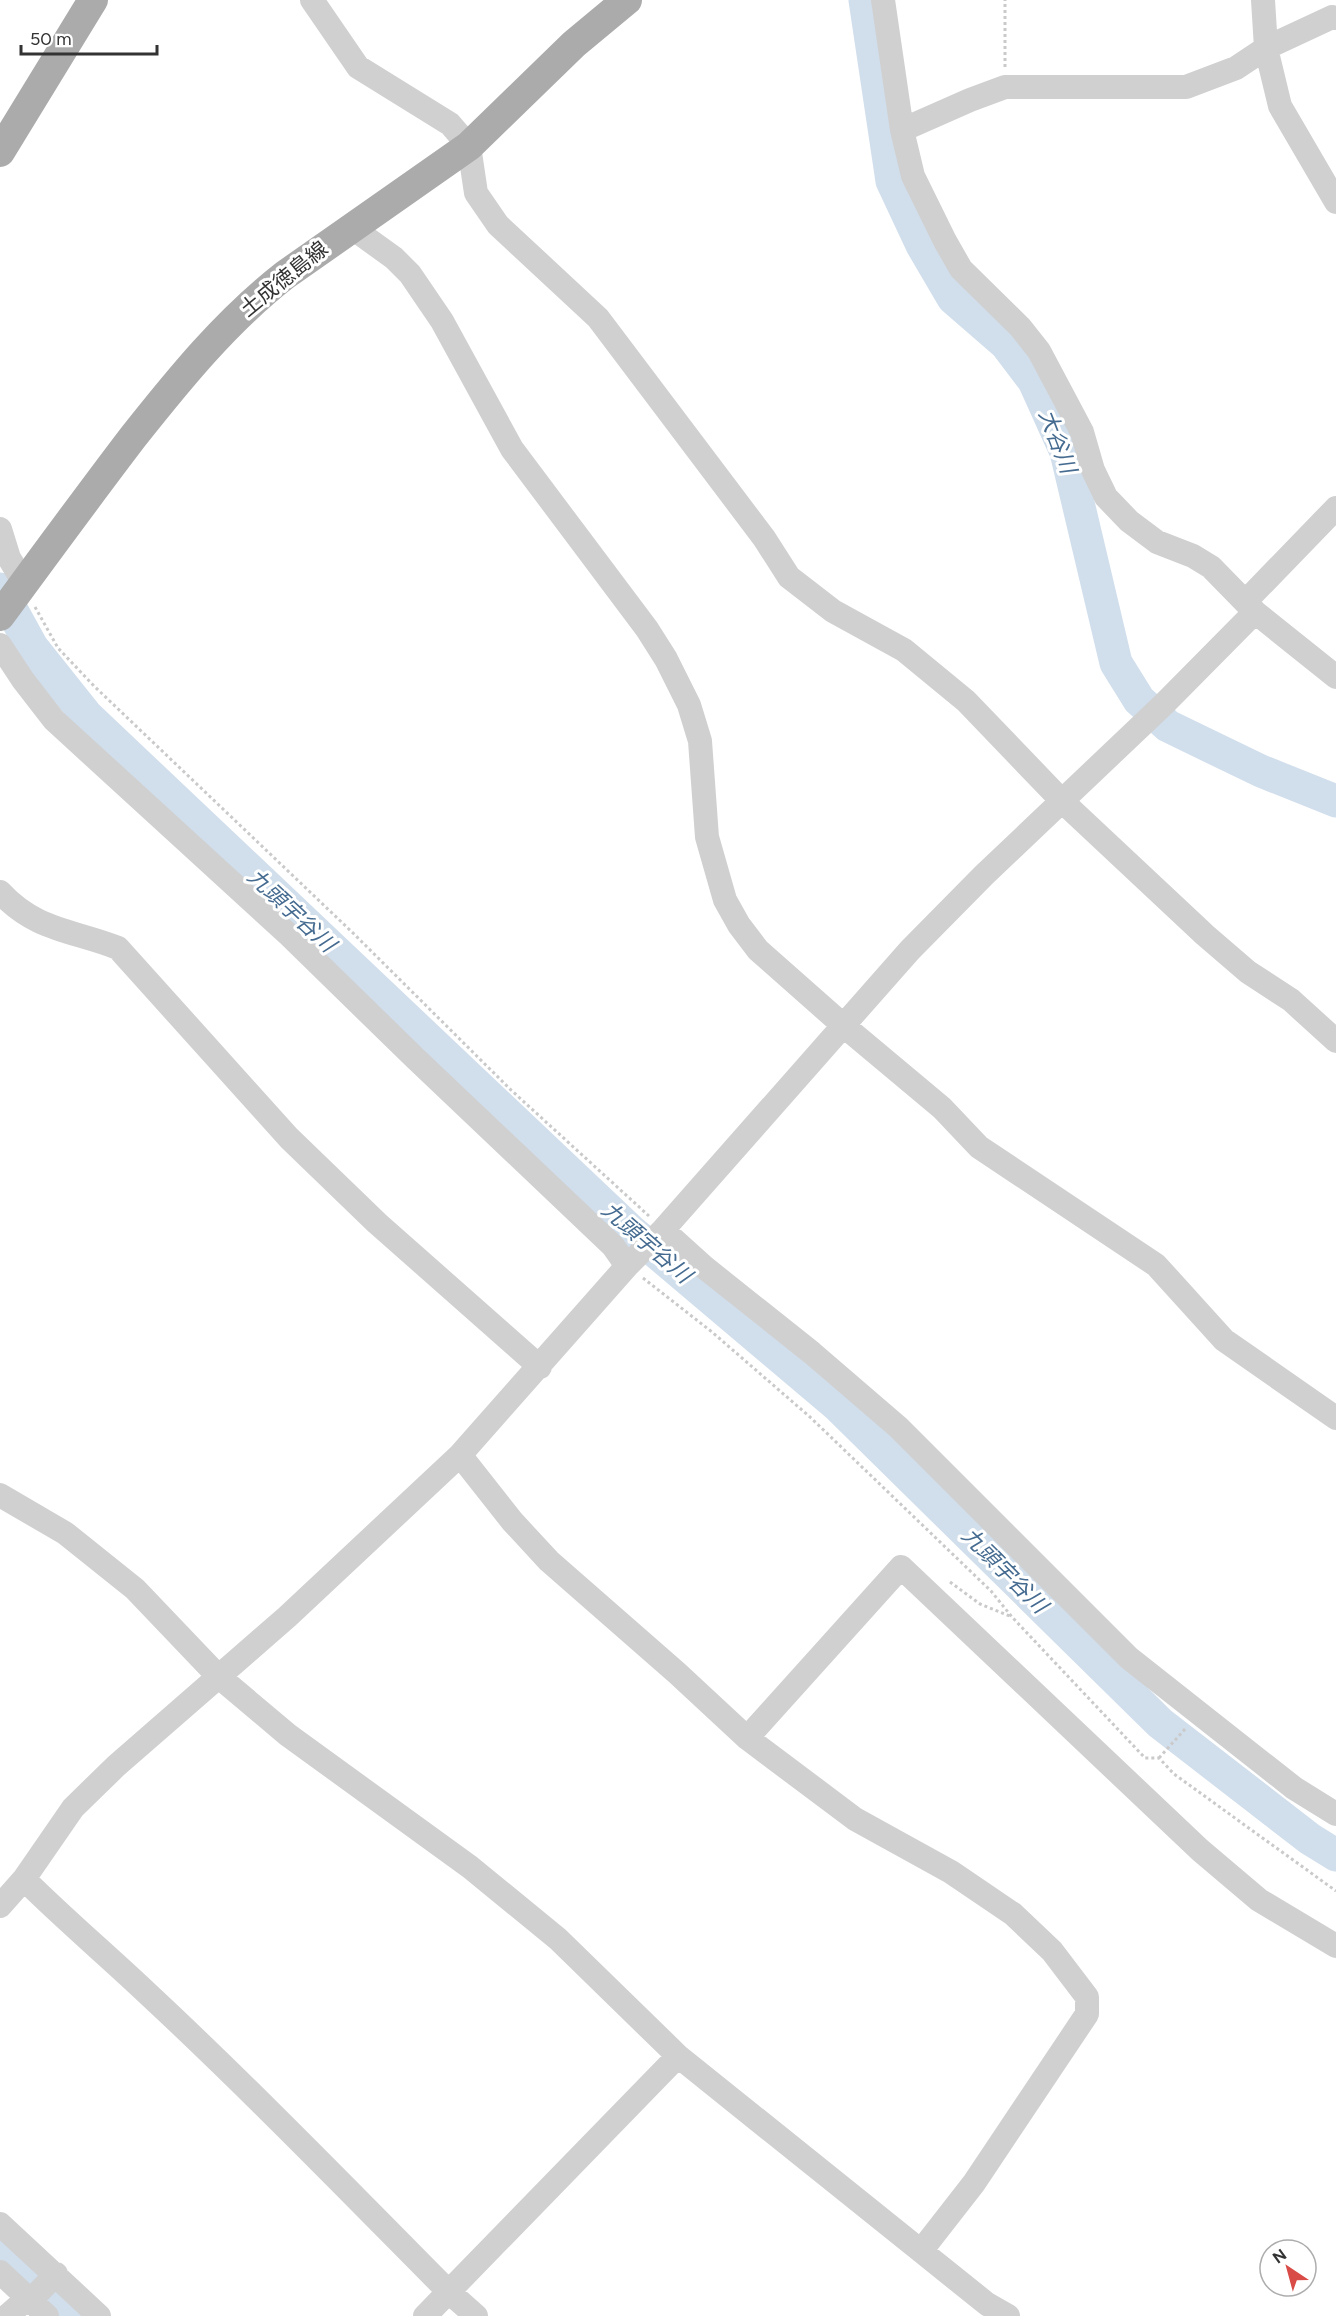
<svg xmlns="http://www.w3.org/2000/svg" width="1336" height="2316" font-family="Figtree,'Noto Sans JP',sans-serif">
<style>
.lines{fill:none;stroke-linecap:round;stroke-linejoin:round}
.river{stroke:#d1deec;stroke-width:33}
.path{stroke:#cacaca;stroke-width:3;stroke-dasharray:3 3;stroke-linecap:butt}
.minor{stroke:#d0d0d0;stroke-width:24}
.major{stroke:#ababab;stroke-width:30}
.labels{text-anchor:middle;stroke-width:6;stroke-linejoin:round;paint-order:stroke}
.street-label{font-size:21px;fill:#333;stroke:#fff}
.water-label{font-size:22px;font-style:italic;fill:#456b90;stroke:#fff}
</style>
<rect width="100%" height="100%" fill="#fff"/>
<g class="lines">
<!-- river -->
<path class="river" d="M865 0 892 181 922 245 953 298 1006 344 1034 381 1066 452 1116 663 1139 700 1168 726 1261 771 1336 801
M0 589 32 647 87 716 630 1230 838 1406 1160 1723 1310 1839 1336 1855
M0 2249 73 2316"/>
<!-- path -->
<path class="path" d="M1005 67V0
M35 607 58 648 94 686 353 933 511 1090 649 1216
M643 1278 712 1332 810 1417 991 1591 1012 1617 1145 1758H1159L1174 1774 1336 1891
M950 1582 980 1604 1012 1617
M1159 1758 1185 1729"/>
<!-- minor -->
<path class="minor" d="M312 0 358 67 450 124 469 146 476 193 498 225 598 318 764 538 789 577 833 611 904 650 966 701 1063 802 1205 935 1248 972 1291 1000 1336 1041
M883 0 902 130 913 176 945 241 961 269 1020 327 1039 351 1082 432 1093 470 1106 497 1129 521 1157 542 1193 556 1211 567 1255 612 1336 677
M1263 0 1266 48 1280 106 1336 202
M902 130 970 100 1005 87H1186L1236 68 1266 48 1332 17 1336 18
M351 227 394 258 410 274 442 321 512 449 647 629 666 659 689 705 700 741 707 837 725 900 739 925 758 950 844 1026 942 1108 979 1147 1156 1265 1224 1340 1336 1418
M0 529 9 558 24 583
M1245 602 1336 508
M0 645 23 680 54 720 289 935 415 1058 613 1246 627 1266
M0 892C36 931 72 930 118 948L289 1138 377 1223 540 1367
M663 1230 704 1267 812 1353 898 1427 1129 1658 1294 1788 1336 1814
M460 1455 512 1521 549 1561 677 1673 747 1738 855 1819 951 1872 1013 1914 1052 1951 1087 1997V2014L974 2183 921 2251
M0 1495 65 1533 135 1589 218 1676 288 1735 470 1867 558 1939 678 2056 921 2251 987 2304 1008 2316
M747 1738 901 1567 1200 1850 1259 1900 1336 1946
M24 1879C64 1919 107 1955 148 1994 251 2090 350 2192 449 2292L476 2316
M0 1906 24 1879 73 1808 116 1766 287 1617 460 1455 627 1266 663 1230 910 950 984 875 1164 704 1255 612
M0 2224 99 2316
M0 2272 47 2316
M7 2316 22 2303 35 2296 56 2274
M425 2316 678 2056"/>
<!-- major -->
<path class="major" d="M0 152 93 0
M0 616C44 556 88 496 133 437 179 379 226 321 285 275L469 146 574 44 627 0"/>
</g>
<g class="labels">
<!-- street labels -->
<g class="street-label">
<text transform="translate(284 279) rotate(-39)" y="7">土成徳島線</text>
</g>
<!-- water labels -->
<g class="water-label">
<text transform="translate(1058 441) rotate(69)" y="8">大谷川</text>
<text transform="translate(292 910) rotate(43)" y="8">九頭宇谷川</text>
<text transform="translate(647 1242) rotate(41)" y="8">九頭宇谷川</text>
<text transform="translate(1005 1570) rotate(45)" y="8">九頭宇谷川</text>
</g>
</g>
<!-- north arrow -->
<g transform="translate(1288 2268) rotate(324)"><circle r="28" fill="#ffffff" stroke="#adadad" stroke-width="1.5"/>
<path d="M0-4.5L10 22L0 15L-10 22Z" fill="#d94b46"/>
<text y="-9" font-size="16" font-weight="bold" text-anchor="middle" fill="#333333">N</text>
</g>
<!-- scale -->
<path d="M21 45v9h136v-9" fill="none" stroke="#333333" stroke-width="3"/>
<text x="30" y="45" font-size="18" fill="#333333" stroke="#ffffff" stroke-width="4.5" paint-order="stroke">50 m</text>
</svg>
